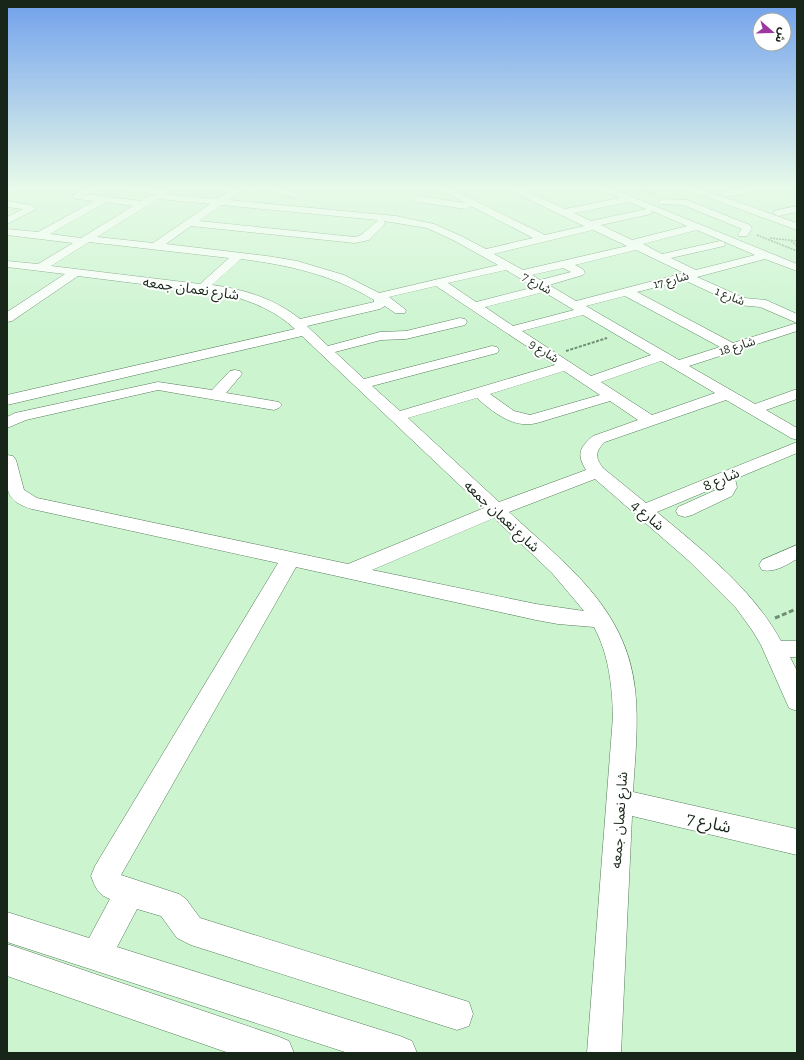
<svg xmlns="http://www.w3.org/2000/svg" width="804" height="1060" font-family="'Zilla Slab','Noto Sans Arabic',serif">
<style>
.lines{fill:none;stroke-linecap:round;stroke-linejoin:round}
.minor-casing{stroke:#577c5b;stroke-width:1}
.path-far2{stroke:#718d74;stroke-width:1.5;stroke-dasharray:2 1;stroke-linecap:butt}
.path-far1{stroke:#718d74;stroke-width:2;stroke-dasharray:3 1.5;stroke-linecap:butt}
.path{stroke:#718d74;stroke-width:3;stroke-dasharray:5 2.5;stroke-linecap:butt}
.minor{fill:#fff;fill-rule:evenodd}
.labels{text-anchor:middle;stroke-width:4;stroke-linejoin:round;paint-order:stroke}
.far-street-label{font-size:12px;fill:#172618;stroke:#fff}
.street-label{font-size:14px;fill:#172618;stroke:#fff}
.near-street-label{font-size:17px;fill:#172618;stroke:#fff}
</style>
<rect width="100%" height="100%" fill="#cbf4cf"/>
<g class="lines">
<defs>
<path id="minor" d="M13 187H27L25 189 7 194V188Z
M87 187H98L87 194 141 201 153 194 108 190 103 187H134L161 189 168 187 172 189 166 194 217 199 235 187H245L244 189 229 200 396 216 434 224 461 236 486 249 533 238 471 206 466 209 418 202 413 199 415 197 418 196 465 203 436 187H447L545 235 584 226 507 189 506 187H517L565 209 620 198 596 187H608L797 264V271L765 259 697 277 744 298 766 300 797 314V323L760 307 738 305 684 280 637 292 733 343 797 323V331L689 366 755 404 797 389V399L766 410 797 428V440L791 438 726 400 605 442C595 451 595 458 603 468L646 503 797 442V453L735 479 737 487 732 496 692 515 685 517 678 515 676 511 678 507 718 489 719 486 657 512C702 550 752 588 781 641H797V657H790L797 671V711L789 708 761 645 752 630 736 608 689 561 595 479 509 512C565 564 626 607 635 689 639 723 635 758 633 792L797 829V855L632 816 621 1053H587L613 716C612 685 609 655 594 627L558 624 536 620 296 567 121 875 179 894 186 899 200 918 469 1002 473 1014 469 1026 457 1030 191 945 177 938 161 916 137 909 117 947 400 1036 412 1041 417 1053H348L7 942V912L89 938 110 899C98 895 95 887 91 876L95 866 278 563 32 509C0 500 7 482 7 455L13 456 16 460 24 490 37 498 348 564 484 508 302 336 7 405V395L295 329C276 311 253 302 229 295L78 276 12 321 7 322V312L65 274 7 267V261L38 264 73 243 7 235V229L38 232 94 201 77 199 72 196ZM158 199 210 204 153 243 97 237ZM106 202 133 206 81 238 50 234ZM629 202 646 209 591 221 574 213ZM221 205 378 220 361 235 355 237 199 221ZM652 211 687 226 632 240 601 225 651 214ZM384 221 427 228 453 240 498 265 379 293 344 275 297 261 267 256 166 244 191 226 355 243 369 240 384 225 385 223ZM593 230 627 246 523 270 494 254ZM697 230 755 255 696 270 671 258 724 246 725 244 724 242 720 241 662 254 643 244ZM89 242 229 258 200 284 51 266ZM636 250 684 273 576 301 549 285 583 275 585 273 583 269 575 265ZM241 259C289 265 333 275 374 300V302L300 319C275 299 244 289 212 285ZM563 268 571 272 540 280 532 275ZM506 270 535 287 476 302 448 283ZM436 286 555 365 400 411 372 386 497 353 499 350 497 347 492 346 364 379 335 352 381 340 406 339 465 325 467 322 465 319 460 318 406 331 380 332 328 346 307 326 380 309 385 306 395 313H405L406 310 389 297ZM544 292 574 310 513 326 485 307ZM625 296 720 347 679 360 586 306ZM583 315 651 355 591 376 522 331ZM661 361 715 393 652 415 601 382ZM564 371 600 395 530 415 514 411 490 394ZM477 398C493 412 513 429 537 423L610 401 638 420 593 436C580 447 576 454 586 470L499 502 408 418ZM494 518 552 573 584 611 536 604 372 570Z
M255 187H276L298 193 300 195 295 198 278 193 257 189Z
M683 187H695L797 223V230L685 189Z
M749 187H767L762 190 725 197 720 194 722 192Z
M663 199 687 200 750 225 752 229 747 236H739L738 234 742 229 683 205 660 204 658 202Z
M7 201 31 205 36 209 7 224V217L23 209 7 207Z
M797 206V212L778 216 773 213 774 211Z
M235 370 240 371 242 374 226 393 279 402 282 405 279 408 274 410 158 390 26 420 7 428V417L15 413 158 382 212 390 230 371Z
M797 545V559C786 565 775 573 762 570L759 565 762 560Z
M7 944 277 1036 289 1041 294 1053H229L7 976Z"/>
</defs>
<!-- minor casing -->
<use href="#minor" class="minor-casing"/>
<!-- path-far2 -->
<path class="path-far2" d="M636 187 656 195
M757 235 797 251
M770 238 797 241
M791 241 797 246"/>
<!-- path-far1 -->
<path class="path-far1" d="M566 351 607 338"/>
<!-- path -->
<path class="path" d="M775 618 794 610"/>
<!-- minor -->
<use href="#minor" class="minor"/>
</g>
<!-- sky -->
<linearGradient id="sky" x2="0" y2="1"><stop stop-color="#71a1ec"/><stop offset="0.56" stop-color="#e8fae9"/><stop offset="1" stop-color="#e8fae9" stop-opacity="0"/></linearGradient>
<rect width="804" height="335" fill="url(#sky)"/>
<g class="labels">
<!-- far-street labels -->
<g class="far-street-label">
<text transform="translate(671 280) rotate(-15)" y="4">شارع 17</text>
<text transform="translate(537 283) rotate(30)" y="4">شارع 7</text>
<text transform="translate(730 296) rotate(22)" y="4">شارع 1</text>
<text transform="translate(737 346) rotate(-17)" y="4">شارع 18</text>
<text transform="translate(544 351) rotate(33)" y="4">شارع 9</text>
</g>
<!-- street labels -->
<g class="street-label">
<text transform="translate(191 288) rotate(8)" y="5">شارع نعمان جمعه</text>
<text transform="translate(721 479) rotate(-23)" y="5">شارع 8</text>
<text transform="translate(648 515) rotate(41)" y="5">شارع 4</text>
<text transform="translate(502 516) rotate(43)" y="5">شارع نعمان جمعه</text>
<text transform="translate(619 820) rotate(-86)" y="5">شارع نعمان جمعه</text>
</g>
<!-- near-street labels -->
<g class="near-street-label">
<text transform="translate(709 822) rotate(13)" y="6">شارع 7</text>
</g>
</g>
<!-- border -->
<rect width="804" height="1060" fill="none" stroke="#172618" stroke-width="16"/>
<!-- north arrow -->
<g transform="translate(772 32) rotate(110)"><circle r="19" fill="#ffffff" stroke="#a2a8a3"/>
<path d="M0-3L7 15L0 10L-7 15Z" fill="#9c379d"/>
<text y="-6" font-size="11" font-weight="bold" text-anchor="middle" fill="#172618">ش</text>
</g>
</svg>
